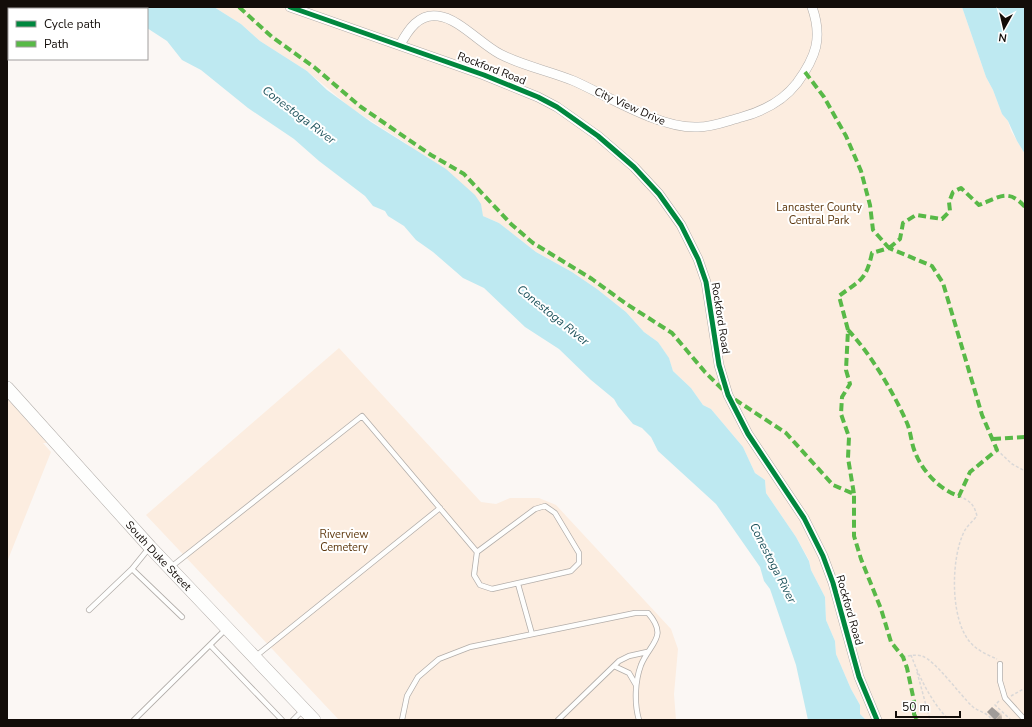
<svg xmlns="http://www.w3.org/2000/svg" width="1032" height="727" font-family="'Nunito Sans',sans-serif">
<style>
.green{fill:#fcede0}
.water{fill:#bee9f1}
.building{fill:#a09b98;filter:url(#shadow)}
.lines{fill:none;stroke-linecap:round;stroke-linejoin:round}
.service-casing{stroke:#b2ada9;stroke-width:6}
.minor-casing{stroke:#b2ada9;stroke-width:10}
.secondary-casing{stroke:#b2ada9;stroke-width:14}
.path{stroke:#dad8d7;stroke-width:1.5;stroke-dasharray:3 2;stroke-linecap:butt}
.service{stroke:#fefefd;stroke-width:4.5}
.minor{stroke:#fefefd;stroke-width:9}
.secondary{stroke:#fefefd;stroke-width:13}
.quiet{stroke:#58b947;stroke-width:4;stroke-dasharray:8 4;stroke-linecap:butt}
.cycleway-casing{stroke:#fff;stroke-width:8}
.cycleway{stroke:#00873e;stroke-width:5}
.labels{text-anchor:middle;stroke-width:4;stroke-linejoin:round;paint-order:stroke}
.street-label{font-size:11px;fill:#130d09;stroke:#fff}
.park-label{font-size:11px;fill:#5d370d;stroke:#fff}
.water-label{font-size:12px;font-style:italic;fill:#1e535c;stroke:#fff}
</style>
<defs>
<filter id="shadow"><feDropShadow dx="3.5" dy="3.5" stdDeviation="1" flood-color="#0004"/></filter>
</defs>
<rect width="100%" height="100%" fill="#fbf7f4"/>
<!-- green -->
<path class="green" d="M214 7H962L986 77 993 90 1002 114 1008 121 1011 131 1025 154V720H866L860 714V705L851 689 836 654 835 641 826 620 825 597 811 570 809 560 796 537 766 493 765 480 755 473 743 447 711 409 703 405 691 388 673 371 669 359 658 342 644 332 626 312 597 289 572 272 536 252 499 223 483 216 407 144 351 108 307 71 260 41 241 24Z
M339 348 481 502 496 504 510 498H539L556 505 671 629 678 649 674 694 676 720H339L146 515Z
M7 398 47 443H43L51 452 7 562Z"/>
<!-- water -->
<path class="water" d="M124 7H214L241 24 260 41 307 71 327 90 371 122 446 169 475 195 481 204 483 216 499 223 536 252 572 272 597 289 626 312 644 332 658 342 669 358 673 371 691 388 703 405 711 409 743 447 755 473 765 480 766 493 796 537 809 561 811 570 825 597 826 620 835 641 836 654 851 689 860 705V714L866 720H808L796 665 770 589 764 581 760 567 716 504 658 451 651 437 642 428 633 424 618 406 614 399 591 380 559 349 525 327 484 288 463 278 433 252 416 240 404 226 388 216 385 211 373 206 365 196 319 161 294 139 248 108 201 70 182 60 167 41 147 28V9H127Z
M962 7H1024L1025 11V154L1017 141 1008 121 1002 114 993 90 986 77Z"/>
<!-- building -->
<path class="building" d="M992 707 1000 714 995 720 987 712Z"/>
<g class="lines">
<defs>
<path id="service" d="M545 506 555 513 579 553V563L571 571 492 589 480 585 474 575 477 552 535 509Z
M149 548 132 569 182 617
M171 567 362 416 477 552
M518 584 532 634
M89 610 132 569
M210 645 282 720
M256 656 440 508
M1000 664V681L1005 698 1025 720
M614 666 629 673 636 685
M134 720 226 629
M293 720 303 710
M402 720 407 696 418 677 439 659 470 647 635 613H648C669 637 650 643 641 665 635 681 634 703 639 720
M558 720 619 661 629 656 647 652"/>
<path id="minor" d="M290 7 484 75 538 97 557 107 598 136 634 167 659 194 681 225 698 259 706 282 719 365 728 395 748 434 804 518 823 556 833 583 859 677 877 720
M400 45C408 30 419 13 438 16 458 18 481 44 500 54 523 66 550 71 574 81 608 96 660 129 698 127 713 127 727 121 742 117 764 111 783 101 797 83 816 57 823 38 812 7"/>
<g id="secondary">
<path id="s1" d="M7 388 150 547 314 720"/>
</g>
</defs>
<!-- service casing -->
<use href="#service" class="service-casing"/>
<!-- minor casing -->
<use href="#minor" class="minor-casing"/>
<!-- secondary casing -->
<use href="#secondary" class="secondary-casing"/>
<!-- path -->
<path class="path" d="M997 450 1012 464 1025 471
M959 496C970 501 974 504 977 516 973 521 968 525 965 530 950 557 949 627 975 647 981 652 990 656 997 659
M911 655C919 677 932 703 949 720
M903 657C909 656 916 654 922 656 936 661 960 695 972 706 978 712 986 711 992 720
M917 672 930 720
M1011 696 1025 688
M999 701 995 705 1011 720"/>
<!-- service -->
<use href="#service" class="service"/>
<!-- minor -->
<use href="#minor" class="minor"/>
<!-- secondary -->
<use href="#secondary" class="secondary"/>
<!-- quiet -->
<path class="quiet" d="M239 7 272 37 314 67 361 107 431 155 464 174 511 224 533 243 592 279 625 303 672 333 705 372 728 395 786 433 833 485 854 494V536L861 559 881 609 891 642 903 657 907 668 914 701V714L917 720
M805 72 824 97 846 136 861 171 870 205 873 230 889 248 872 253C866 281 860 280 839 296L848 330 846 370 850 384 842 397 841 414 849 437 848 458 854 494
M889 248 900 239 903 223 916 215 942 219 950 211 949 202 953 192 961 188 979 205C1000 197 1008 188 1025 207
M848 330C870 353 894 393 907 423 911 432 911 443 915 452 922 471 940 490 959 496L970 472 997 450 982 415 943 283 932 266 889 248
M993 439 1025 437"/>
<defs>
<path id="cycleway" d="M290 7 484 75 538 97 557 107 598 136 634 167 659 194 681 225 698 259 706 282 719 365 728 395 748 434 804 518 823 556 833 583 859 677 877 720"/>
</defs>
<!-- cycleway casing -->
<use href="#cycleway" class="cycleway-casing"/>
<!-- cycleway -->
<use href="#cycleway" class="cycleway"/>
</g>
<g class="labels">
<!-- street labels -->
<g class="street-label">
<text transform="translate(492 68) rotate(21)" y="4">Rockford Road</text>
<text transform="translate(630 106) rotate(24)" y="4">City View Drive</text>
<text transform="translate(721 318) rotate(81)" y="4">Rockford Road</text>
<text dy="4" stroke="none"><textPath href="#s1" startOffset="226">South Duke Street</textPath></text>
<text transform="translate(850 610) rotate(74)" y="4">Rockford Road</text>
</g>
<!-- park labels -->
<g class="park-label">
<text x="819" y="211">Lancaster County<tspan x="819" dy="13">Central Park</tspan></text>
<text x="344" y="538">Riverview<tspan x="344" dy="13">Cemetery</tspan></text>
</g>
<!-- water labels -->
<g class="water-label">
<text transform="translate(299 115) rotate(37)" y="4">Conestoga River</text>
<text transform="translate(553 315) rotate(39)" y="4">Conestoga River</text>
<text transform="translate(773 563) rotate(63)" y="4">Conestoga River</text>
</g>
</g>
<!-- border -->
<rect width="1032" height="727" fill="none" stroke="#130d09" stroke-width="16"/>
<!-- legend -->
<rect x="8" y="8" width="140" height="52" fill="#ffffff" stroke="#a19e9d"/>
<rect x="16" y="21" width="20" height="6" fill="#00873e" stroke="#a19e9d"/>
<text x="44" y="28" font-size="12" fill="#130d09">Cycle path</text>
<rect x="16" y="41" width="20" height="6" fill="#58b947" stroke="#a19e9d"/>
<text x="44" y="48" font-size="12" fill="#130d09">Path</text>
<!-- north arrow -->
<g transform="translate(1004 28) rotate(188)" stroke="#ffffff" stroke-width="3" paint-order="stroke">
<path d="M0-3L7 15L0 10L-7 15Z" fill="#130d09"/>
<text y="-6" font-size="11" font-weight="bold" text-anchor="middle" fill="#130d09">N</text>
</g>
<!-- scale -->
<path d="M896 711v6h64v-6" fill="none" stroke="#130d09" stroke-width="2"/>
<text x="902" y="711" font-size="12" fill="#130d09" stroke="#ffffff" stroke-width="3" paint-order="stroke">50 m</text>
</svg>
